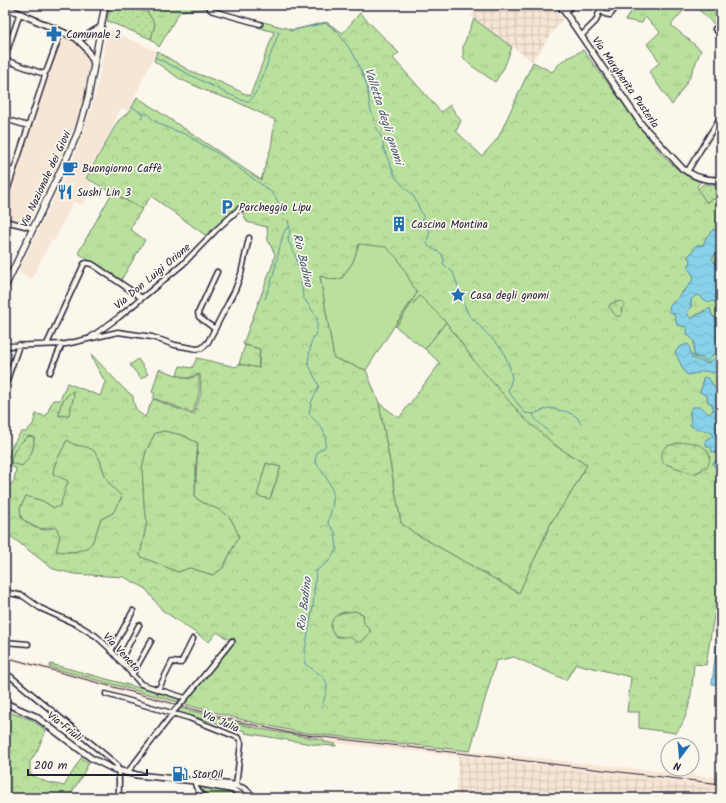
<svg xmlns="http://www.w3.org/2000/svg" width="726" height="803" font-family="Kalam,sans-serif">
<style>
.built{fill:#f7e5d5}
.industrial{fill:url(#industrial-grid)}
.grass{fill:url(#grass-tufts);stroke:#6e826c}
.forest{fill:url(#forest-crowns);stroke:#6e826c;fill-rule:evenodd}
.wetland{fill:url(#wetland-marsh);stroke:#6e826c}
.park{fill:#b9e19d;stroke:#6e826c}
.garden{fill:url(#garden-dots);stroke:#6e826c}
.water{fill:url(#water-waves);stroke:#5f8ca3}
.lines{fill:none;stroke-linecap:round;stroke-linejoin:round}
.stream{stroke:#5f8ca3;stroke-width:1}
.minor-casing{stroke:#22223b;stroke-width:7}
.tertiary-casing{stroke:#22223b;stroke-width:8}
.secondary-casing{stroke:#22223b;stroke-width:8}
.minor{stroke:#fbf7ec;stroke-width:4}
.tertiary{stroke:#fbf7ec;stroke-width:5}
.secondary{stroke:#fbf7ec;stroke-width:5.5}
.rail{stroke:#22223b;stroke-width:1}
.minor-bridge-casing{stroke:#22223b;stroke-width:7;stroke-linecap:butt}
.minor-bridge{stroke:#fbf7ec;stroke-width:4}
.labels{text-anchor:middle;stroke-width:3.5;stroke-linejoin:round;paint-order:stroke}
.poi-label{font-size:11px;fill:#22223b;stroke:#fbf7ec;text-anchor:start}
.street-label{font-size:11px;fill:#22223b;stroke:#fbf7ec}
.water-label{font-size:12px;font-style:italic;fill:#41576f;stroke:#fbf7ec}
</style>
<defs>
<pattern id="industrial-grid" width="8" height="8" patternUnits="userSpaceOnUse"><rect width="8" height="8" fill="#f7e5d5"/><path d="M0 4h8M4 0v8" fill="none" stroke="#d3c4b8"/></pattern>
<pattern id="grass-tufts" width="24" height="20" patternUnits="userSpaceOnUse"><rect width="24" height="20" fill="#b9e19d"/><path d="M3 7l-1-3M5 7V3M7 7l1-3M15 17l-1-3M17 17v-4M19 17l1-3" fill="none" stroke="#9fc188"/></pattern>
<pattern id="forest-crowns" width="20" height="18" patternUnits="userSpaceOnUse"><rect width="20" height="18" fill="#b9e19d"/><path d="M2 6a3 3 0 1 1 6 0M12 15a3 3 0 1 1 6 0" fill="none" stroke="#9fc188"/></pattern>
<pattern id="wetland-marsh" width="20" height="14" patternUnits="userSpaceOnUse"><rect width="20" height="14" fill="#b9e19d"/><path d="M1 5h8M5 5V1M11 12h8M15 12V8" fill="none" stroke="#9fc188"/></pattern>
<pattern id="garden-dots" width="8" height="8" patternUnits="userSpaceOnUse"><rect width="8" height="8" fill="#b9e19d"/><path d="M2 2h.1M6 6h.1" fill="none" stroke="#9fc188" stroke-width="1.8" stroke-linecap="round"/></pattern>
<pattern id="water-waves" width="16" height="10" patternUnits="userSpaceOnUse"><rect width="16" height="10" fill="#88d2e9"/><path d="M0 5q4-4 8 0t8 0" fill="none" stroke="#75b4c9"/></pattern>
</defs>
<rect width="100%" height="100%" fill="#fbf7ec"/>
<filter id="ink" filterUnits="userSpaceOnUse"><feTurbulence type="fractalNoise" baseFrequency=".025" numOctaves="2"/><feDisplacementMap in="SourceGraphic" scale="8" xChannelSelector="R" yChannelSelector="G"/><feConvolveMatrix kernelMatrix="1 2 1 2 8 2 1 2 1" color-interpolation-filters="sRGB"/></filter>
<g filter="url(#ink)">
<!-- built -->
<path class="built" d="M107 29 156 51 128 111 121 108 109 135 84 178 90 181V193L83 205 73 202 54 241 51 240 32 279 18 272 73 160 81 138 93 103 99 78Z
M61 36 75 40 83 49 90 66 81 110 62 158 29 223 5 217V208Z
M5 655 49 667 178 702 174 706 5 659Z
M184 704 251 722 298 732 721 778V789L459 756 334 743 324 742V740L260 729 238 724 181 708Z"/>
<!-- industrial -->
<path class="industrial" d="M480 5H548L563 18 532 61 471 16Z
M459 756 721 789V798H455Z"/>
<!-- grass -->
<path class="grass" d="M146 5H199L207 9 180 11 159 47 151 39 155 24 148 13Z
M636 5H688L671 25 701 50 690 77 672 105 649 72 660 62 647 44 660 32 645 17 642 23 625 20Z
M694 5H721V20L716 26Z
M474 19 512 47 504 68 495 82 469 64 463 57V46Z
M112 193 142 209 130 229 145 240 121 280 78 253Z
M446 322 475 362 556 446 587 465 570 495 552 521 519 593 416 534 401 523 379 403 399 418 440 363 425 349Z
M245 345 260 349 258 368 239 364Z
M159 369 188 379 199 375V393L193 413 153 398 155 394 152 392Z
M73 390 74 396 69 415 59 416C58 405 65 397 73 390Z
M164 431 182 435 198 443 196 464 195 497C205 506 219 507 228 516 233 520 236 530 239 536L223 568 213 575 190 568 178 572 141 557 140 555 147 521 144 506 142 468 146 451 155 433Z
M29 436 34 437C35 450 30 457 22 466L11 463C11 452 20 442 29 436Z
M67 440C75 447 88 444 95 452 102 460 102 469 106 478 109 485 117 491 122 497L113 513 101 519C98 526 96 536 92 543 85 553 66 553 56 551L60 536 50 527C39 532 30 524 21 518L20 508 26 496 43 501 54 508 68 482 53 474 54 466Z
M266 463 281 467 270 499 256 496Z
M354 611 363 614 364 621 370 629V633L362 642 357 643 350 638 336 636 331 629C331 611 342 614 354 611Z
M51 664 140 688V687L180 699 178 702 49 667Z
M181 708 260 729 324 740V742L336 744V746L318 745 245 733V731L177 712Z"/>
<!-- forest -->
<path class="forest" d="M360 13 399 53 393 58 441 112 450 105 461 121 456 131 482 156 498 138 533 62 552 72 562 61 583 50 657 149C669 162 684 178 701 182L697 186 706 202 721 196V240L720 237 707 236 703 245H697L688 257 691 262 689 265 694 277 692 282 679 295 672 313 675 316 676 322 680 325 687 327 688 334 694 341V357C703 358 709 362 715 353L721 356V387V386L715 388 713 385 703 378V384L700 392 707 396 708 402 712 404 714 410 709 414 689 413 692 421 690 425 697 429 711 432 714 436 711 447 720 455 718 460 715 461 721 471V615H714L706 665 694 664C692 687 691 715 676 733L639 728V712H627L631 677 576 664 566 680 514 657 496 661 470 751 298 732 251 722 184 704 233 642 217 632 209 642 162 610 145 588 124 577 74 574 53 569 5 532V490L14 481 16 468 5 465 13 444 21 432H26L33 424 36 414 46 416 53 400H60L67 383 100 396 105 382 93 360 91 354 124 389 133 396C133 406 137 412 145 417L153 399 194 415 201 393 200 374 187 378 177 375 180 366 192 368 197 358 236 367 239 364 259 368 260 349 243 344 273 263 275 254 268 241 267 227 247 222 240 208 208 237 151 196 142 209 86 178 118 121 130 111 137 97 261 180 271 147 275 120 235 101 211 93 180 79 154 61 157 51 190 71 220 82 250 96 274 32 257 27 260 21 293 30 326 22 343 33ZM359 244 417 293 395 325 396 327 411 305H412L420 296 446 322 475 362 524 418 556 446 587 465 570 495 552 521 519 593 416 534 401 523 379 403 366 370 334 358 320 276 334 280 342 278 353 262ZM73 391 74 396 69 415 59 416C58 406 65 396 73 391ZM164 431 182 435 198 443 195 497C205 506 219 507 228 516 233 520 236 530 239 536L223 568 213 575 190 568 178 572 141 557 140 555 147 521 144 506 142 468 146 451 155 433ZM29 436 34 437C35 450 30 457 22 466L11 463C11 452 20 442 29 436ZM67 440C75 448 88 444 95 452 102 460 102 469 106 478 109 485 117 491 122 497L113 513 101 519C98 526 96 536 92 543 85 553 66 553 56 551L60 536 56 527 45 530 33 527 21 518 20 508 26 496 43 501 54 508 60 506 68 481 53 474 54 466ZM678 443 702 470 694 474 664 463 667 446ZM266 463 281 467 270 499 257 496ZM354 611 363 614 364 623 370 629V633L362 642C355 643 354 638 348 637 344 636 341 638 338 637 327 633 330 618 339 614 344 611 349 612 354 611Z
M5 711 30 719 46 730 37 751 30 762V774L46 782 64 786 81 758 89 763 79 781 68 798H5Z"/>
<!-- wetland -->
<path class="wetland" d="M721 245V271L712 259Z
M721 287V321C714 319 711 313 705 310L690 319 687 313 691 306V300L695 296Z
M621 301 624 303V306L621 309 622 314 620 316H616L609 307 610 304Z
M685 442C699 443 715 448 708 466L694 474 663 463C658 444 670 445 685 442Z"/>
<!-- park -->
<path class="park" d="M359 244 386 247 398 259 417 293 395 325 366 370 334 358 320 276 334 280 342 278 353 262Z
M420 296 446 322 425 349 396 327 411 304 412 305Z
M138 359 148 374 141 379 130 365Z
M208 787 234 790 250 798H210L203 790Z"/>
<!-- garden -->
<path class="garden" d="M109 5H126L148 13 155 24 151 39 107 21Z
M706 183 713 186 721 185V196L706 202 698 189 702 185Z"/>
<!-- water -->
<path class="water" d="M714 229C726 243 721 245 712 259L721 271 720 301C711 302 705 303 699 295L695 296 691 300V306L687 313 691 319 710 308 713 317 721 321V356H717L715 353 707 361 701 358 694 356V341L687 334V327L677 325 674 314 670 312 669 306C672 303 675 302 677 299 683 292 690 285 694 277L688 268 691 262 688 257 697 245H703L707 236Z
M686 344 689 345 692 358 707 363 715 358 718 359C718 364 718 370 713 373L705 371 688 375 685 373 675 352 680 347Z
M705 377 710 380 715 388 717 386 721 387 719 393 721 394V471L718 467 714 466 713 463 718 459 719 455 715 452H712L711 447H707L705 440 713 436 711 432 697 429 690 425C693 418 687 413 692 407H701L709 414 714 410 712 404 708 402 707 396 700 392 703 384V378Z
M719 624H721V685L712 684Z"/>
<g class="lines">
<!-- stream -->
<path class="stream" d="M289 31 326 23 337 31 354 55 367 85 370 107 376 127 383 140V147L387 157 396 178 414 197 423 216V222L430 231 427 242 428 246 442 254 444 260 443 264 453 272 464 304 468 314 502 349 509 365 512 378 508 391 525 413 533 414 549 408 568 412 577 417 582 426
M155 57 218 89 244 101H250L258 89 279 32
M132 107 143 114
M141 118 143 114H148L154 121 168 128 185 134 225 158 270 191 275 196 284 215
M288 220 290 230 288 240 296 257 301 277 303 297 317 317V330L311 343 308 363 319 386 311 403 309 414C320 425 328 432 325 447L317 452 315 461C322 473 335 485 333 501 333 508 329 516 328 523L335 532 337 549 329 561 316 571 313 606 305 650V664C330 682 331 678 321 709
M265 299 273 276 283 234 286 229 289 227
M533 414C536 423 546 428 552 435"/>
<defs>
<path id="minor" d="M211 5 210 9 213 11 260 24
M596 5 605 14 610 15 618 5
M715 29 721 34
M581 36 596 21 600 10
M5 57 20 13
M5 60 44 74
M5 119 28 126
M5 169 13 171
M687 172 721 116
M5 197 45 76 44 74 47 70 61 32
M5 221 33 228
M215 329 199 317 198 313 217 272
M91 337 119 317 183 264 216 230 239 209 245 208
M47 344 84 264 86 263 92 264 142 298
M5 346 66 344 118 332 152 337 175 345 197 349 202 348 208 342 235 290 241 274 249 238
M50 372 62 344
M5 386 19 345
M5 472H6
M5 592 23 596 40 608 78 625 96 636 108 647 141 684 185 698
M5 642 28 644
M111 651 133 611
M120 661 139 625
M132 675 151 641
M10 676 116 764C121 771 118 789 119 798
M158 690 172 662 181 663 193 639
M106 694 189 718 239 738 241 743 236 786 234 787
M184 700 232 641
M127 773 174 712
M197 782 195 783 196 787 204 798"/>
<path id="tertiary" d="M560 5 642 125 683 169C697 178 704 180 721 180
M5 7 76 38 86 48 94 63
M562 9 567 10 569 8V5
M76 38 84 37 101 27
M5 703 35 716 91 758 113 769 137 775 234 785 245 789 255 798
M196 783 230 789 249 798"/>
<path id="secondary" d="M5 287 68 155 78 132 88 98 105 5"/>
</defs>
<!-- minor casing -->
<use href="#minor" class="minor-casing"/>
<!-- tertiary casing -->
<use href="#tertiary" class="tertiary-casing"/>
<!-- secondary casing -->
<use href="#secondary" class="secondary-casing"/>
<!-- minor -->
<use href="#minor" class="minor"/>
<!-- tertiary -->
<use href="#tertiary" class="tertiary"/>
<!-- secondary -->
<use href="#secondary" class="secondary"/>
<!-- rail -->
<path class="rail" d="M5 657 236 721 290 733 721 784"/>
<defs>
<path id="minor-bridge" d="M174 711 184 700"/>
</defs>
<!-- minor-bridge casing -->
<use href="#minor-bridge" class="minor-bridge-casing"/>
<!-- minor-bridge -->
<use href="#minor-bridge" class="minor-bridge"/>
</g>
</g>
<!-- icons -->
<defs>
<symbol id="pharmacy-bare" viewBox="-9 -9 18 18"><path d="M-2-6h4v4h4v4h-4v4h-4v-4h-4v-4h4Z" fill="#1f6fb2" stroke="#fbf7ec" stroke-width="2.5" paint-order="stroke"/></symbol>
<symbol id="cafe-bare" viewBox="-9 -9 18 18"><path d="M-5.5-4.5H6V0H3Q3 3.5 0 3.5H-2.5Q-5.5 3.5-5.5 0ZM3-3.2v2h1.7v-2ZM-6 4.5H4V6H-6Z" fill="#1f6fb2" stroke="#fbf7ec" stroke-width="2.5" paint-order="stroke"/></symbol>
<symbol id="restaurant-bare" viewBox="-9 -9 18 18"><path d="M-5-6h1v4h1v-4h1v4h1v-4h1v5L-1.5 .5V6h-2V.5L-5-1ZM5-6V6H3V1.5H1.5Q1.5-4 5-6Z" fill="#1f6fb2" stroke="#fbf7ec" stroke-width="2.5" paint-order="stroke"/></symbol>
<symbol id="parking-bare" viewBox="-9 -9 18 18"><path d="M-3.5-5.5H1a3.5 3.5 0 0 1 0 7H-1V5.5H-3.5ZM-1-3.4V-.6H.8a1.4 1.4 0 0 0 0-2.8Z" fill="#1f6fb2" stroke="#fbf7ec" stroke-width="2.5" paint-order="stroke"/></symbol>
<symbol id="building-bare" viewBox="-9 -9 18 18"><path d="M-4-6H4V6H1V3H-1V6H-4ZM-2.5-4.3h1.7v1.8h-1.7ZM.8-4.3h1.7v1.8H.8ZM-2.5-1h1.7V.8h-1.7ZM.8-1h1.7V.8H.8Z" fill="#1f6fb2" stroke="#fbf7ec" stroke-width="2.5" paint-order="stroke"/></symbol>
<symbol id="sight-bare" viewBox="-9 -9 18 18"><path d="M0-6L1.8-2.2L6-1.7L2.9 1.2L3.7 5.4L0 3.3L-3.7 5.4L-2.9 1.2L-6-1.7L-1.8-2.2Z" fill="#1f6fb2" stroke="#fbf7ec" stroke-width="2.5" paint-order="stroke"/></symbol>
<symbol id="fuel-bare" viewBox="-9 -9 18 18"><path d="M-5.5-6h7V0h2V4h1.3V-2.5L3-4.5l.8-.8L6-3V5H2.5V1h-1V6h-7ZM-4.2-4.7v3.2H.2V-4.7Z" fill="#1f6fb2" stroke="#fbf7ec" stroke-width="2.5" paint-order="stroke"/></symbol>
</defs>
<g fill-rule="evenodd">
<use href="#pharmacy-bare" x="43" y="23" width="22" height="22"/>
<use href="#cafe-bare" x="59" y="157" width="22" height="22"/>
<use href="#restaurant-bare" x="54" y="181" width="22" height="22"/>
<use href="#parking-bare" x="216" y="196" width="22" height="22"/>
<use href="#building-bare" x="388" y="213" width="22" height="22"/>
<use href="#sight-bare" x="447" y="284" width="22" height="22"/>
<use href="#fuel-bare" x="169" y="763" width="22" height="22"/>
</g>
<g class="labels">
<!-- poi labels -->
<g class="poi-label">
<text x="66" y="38">Comunale 2</text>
<text x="82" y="172">Buongiorno Caffè</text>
<text x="77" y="196">Sushi Lin 3</text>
<text x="239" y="211">Parcheggio Lipu</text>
<text x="411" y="228">Cascina Montina</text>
<text x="470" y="299">Casa degli gnomi</text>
<text x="192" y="778">StarOil</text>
</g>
<!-- street labels -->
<g class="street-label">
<text transform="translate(626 82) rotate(55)" y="4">Via Margherita Pusterla</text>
<text transform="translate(45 179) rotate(-65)" y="4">Via Nazionale dei Giovi</text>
<text transform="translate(152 276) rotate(-40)" y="4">Via Don Luigi Orione</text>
<text transform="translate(122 652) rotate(47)" y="4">Via Veneto</text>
<text transform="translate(221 721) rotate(23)" y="4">Via Julia</text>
<text transform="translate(65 726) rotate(38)" y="4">Via Friuli</text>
</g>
<!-- water labels -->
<g class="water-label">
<text transform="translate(384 116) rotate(72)" y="4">Valletta degli gnomi</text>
<text transform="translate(303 260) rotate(77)" y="4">Rio Badino</text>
<text transform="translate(304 604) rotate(-83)" y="4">Rio Badino</text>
</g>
</g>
<!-- margin -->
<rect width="726" height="803" fill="none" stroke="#fbf7ec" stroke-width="20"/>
<rect x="10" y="10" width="706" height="783" fill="none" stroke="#22223b" stroke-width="1.5" filter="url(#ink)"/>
<!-- north arrow -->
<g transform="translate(680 757) rotate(196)"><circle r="19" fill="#fbf7ec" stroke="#a4a2a5"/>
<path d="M0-3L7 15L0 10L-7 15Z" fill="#1f6fb2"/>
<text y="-6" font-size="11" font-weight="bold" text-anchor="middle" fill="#22223b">N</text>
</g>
<!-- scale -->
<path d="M28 769v6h119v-6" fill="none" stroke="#22223b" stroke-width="2"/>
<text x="34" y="769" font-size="12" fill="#22223b" stroke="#fbf7ec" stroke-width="3" paint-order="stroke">200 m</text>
</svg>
